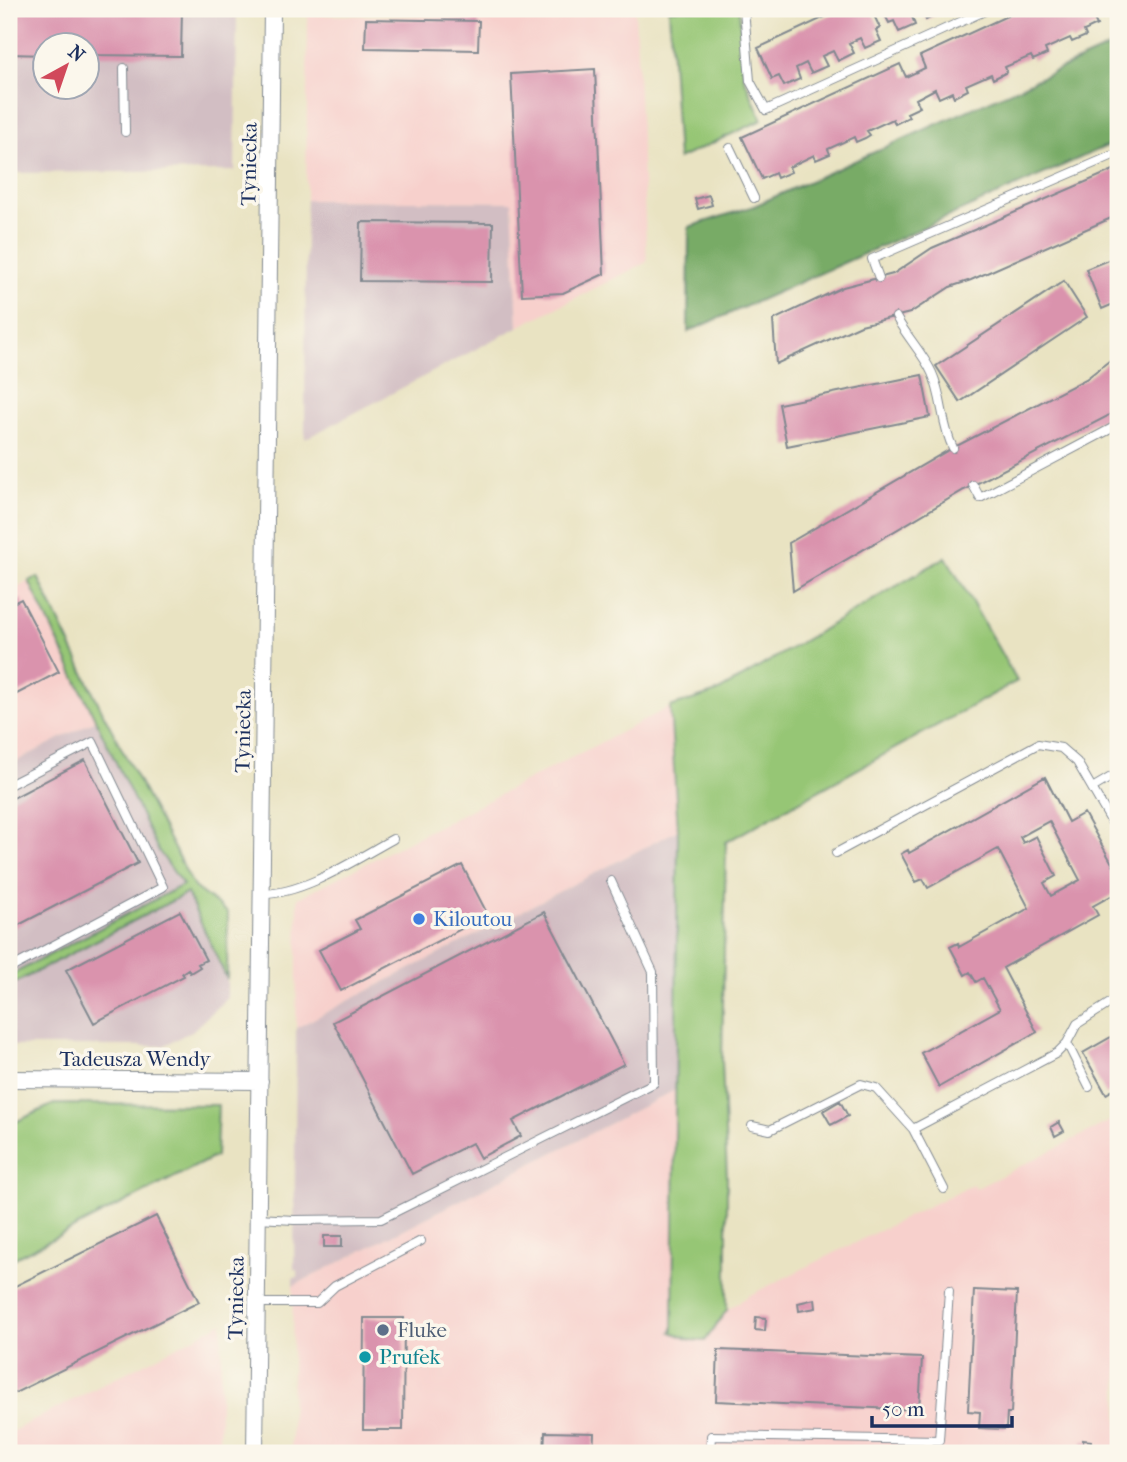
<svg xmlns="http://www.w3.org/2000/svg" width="1127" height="1462" font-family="'IM FELL French Canon',serif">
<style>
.built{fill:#f7d0cc}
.industrial{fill:#d2bec3;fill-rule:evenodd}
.green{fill:#96c675;stroke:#587a6a;stroke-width:2}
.forest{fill:#78ab66;stroke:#4a6d62;stroke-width:2}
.building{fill:#da93ad;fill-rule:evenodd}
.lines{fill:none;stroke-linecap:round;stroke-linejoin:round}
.service-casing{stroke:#828990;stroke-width:10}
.minor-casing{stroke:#828990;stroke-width:18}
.service{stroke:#fff;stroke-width:8}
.minor{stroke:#fff;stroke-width:16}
.shop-dot{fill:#3f7fe0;stroke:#fbf7ec;stroke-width:2.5}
.service-dot{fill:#5c6f8a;stroke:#fbf7ec;stroke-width:2.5}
.culture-dot{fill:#0f9aa8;stroke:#fbf7ec;stroke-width:2.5}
.labels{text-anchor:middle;stroke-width:7;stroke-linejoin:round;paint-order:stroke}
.street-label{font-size:21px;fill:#1b2f5e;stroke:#fbf7ec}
.shop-label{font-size:21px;fill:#366cbe;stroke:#fbf7ec;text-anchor:start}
.service-label{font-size:21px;fill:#4e5e75;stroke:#fbf7ec;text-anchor:start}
.culture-label{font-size:21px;fill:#0d838f;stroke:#fbf7ec;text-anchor:start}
</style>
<rect width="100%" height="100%" fill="#fbf7ec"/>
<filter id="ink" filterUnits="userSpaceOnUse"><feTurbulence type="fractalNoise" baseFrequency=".0143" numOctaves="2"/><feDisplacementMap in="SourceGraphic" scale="14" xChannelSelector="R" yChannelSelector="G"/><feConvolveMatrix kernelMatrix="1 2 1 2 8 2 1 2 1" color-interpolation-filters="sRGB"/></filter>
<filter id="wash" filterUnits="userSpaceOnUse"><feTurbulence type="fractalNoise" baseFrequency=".00686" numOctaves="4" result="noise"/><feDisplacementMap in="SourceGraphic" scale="28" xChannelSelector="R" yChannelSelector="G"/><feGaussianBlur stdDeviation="1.57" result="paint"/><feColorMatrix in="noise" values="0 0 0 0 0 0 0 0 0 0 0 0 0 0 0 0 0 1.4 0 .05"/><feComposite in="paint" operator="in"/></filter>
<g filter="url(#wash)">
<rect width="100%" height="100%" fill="#e9e3c2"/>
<!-- built -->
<path class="built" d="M502 9H635L647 262 518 327 512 202 306 200 308 15 503 17Z
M29 581 96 720 9 765V592Z
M670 707 678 830 296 1028 298 898Z
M675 1090 673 1330 705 1341 727 1310 750 1295 973 1184 975 1189 1118 1117V1453H291L293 1286Z
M222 1323 219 1453H9V1433Z"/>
<!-- industrial -->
<path class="industrial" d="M9 9H237L235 171 9 173ZM46 46H88V88H46Z
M306 200 512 202 518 327 305 439Z
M96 720 158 850 183 885 9 976V765Z
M678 830 675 1090 293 1286V1278L298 1277V1270H294L296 1028Z
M188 893 227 979V998L192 1031 163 1046H9V986Z"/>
<!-- green -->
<path class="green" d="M669 9H739L744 78 762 120 678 159Z
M946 557 1017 681 726 842 722 1061 727 1178V1310L705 1341 691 1340 671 1332 673 1330 678 830 670 707 717 692Z
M38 577 104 715 194 887 228 913 227 979 187 893 9 986V976L183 885 158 850 29 581Z
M54 1104 218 1105 216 1156 9 1261V1125Z"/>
<!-- forest -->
<path class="forest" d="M1118 43V141L688 332 689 227 754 206Z"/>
<g id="blocks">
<!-- building -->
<path class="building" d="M9 9H182L181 56 88 55V46H46V55L9 54Z
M842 9H871L880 28 876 30 881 41 865 48 860 38 849 43 854 53 838 61 833 51 822 56 827 66 811 73 806 63 796 68 800 79 784 86 779 76 772 79 758 48Z
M882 9H941L942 12 926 20 922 9 911 14 915 25 899 32 894 21 889 23Z
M1022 9H1089L1097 25 1084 31 1086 36 1072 42 1070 38 1045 49 1047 54 1033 60 1031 56 1005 67 1007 72 993 79 991 74 966 85 968 90 954 97 952 92 939 98 935 89 916 99 920 107 907 113 909 117 895 124 893 119 867 131 870 135 865 138 856 142 854 137 828 149 830 154 825 156 816 160 814 155 789 167 791 172 777 178 775 173 762 179 742 137 900 64 906 77 925 68 920 56Z
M366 19 479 21 478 50 365 48Z
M595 69 604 274 563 293 522 295 511 74Z
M1118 168V215L971 280 950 287 910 313 861 325 776 364 773 320 843 287 893 274 932 248Z
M709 195 712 205 698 209 695 199Z
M361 222 493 223 492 282 360 281Z
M1118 256V302L1102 309 1086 269Z
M1064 281 1087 317 960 402 936 366Z
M1118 354V408L1106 417 964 490 793 591 789 543 947 451 1086 379Z
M922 375 930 417 787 446 779 404Z
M21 599 59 672 9 698V605Z
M85 760 138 863 9 930V800Z
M1045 777 1068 822 1084 813 1118 874V892L1093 906 1098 915 1003 968 1037 1032 939 1087 921 1053 1000 1009 983 978 976 982 970 972 965 975 950 947 958 943 959 947 1029 908 998 849 928 888 923 879 916 882 901 854 908 850 909 853ZM1049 821 1080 880 1051 896 1044 883 1056 876 1036 836 1023 843 1020 837Z
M462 865 488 915 341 991 319 950 360 929 355 920Z
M180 911 206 960 198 964 200 967 190 973 188 969 182 973 184 976 94 1023 66 970Z
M544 912 624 1064 513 1121 521 1136 480 1158 472 1143 412 1174 333 1022Z
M1118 1033V1087L1106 1094 1083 1053Z
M840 1101 848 1116 831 1125 823 1111Z
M1059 1122 1064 1131 1055 1136 1051 1127Z
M156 1216 199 1302 9 1396V1289Z
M324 1236H342V1247H324Z
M974 1290 1017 1292 1011 1413H1007L1006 1429 979 1428 980 1412 968 1411Z
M815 1299 816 1308 799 1311 798 1303Z
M756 1317 766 1318 765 1331 755 1330Z
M364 1318H404L403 1430H363Z
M718 1350 922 1358 919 1410 716 1401Z
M545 1432 594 1433 593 1453H544Z
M1083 1440 1091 1441V1449H1083Z"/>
</g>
</g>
<g filter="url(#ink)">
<use href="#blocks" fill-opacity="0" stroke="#828990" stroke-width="2"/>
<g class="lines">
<defs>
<path id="service" d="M744 9 750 81 766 110 989 9
M124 68 125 132
M730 148 754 198
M879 278 872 259 1118 153
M896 317C906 336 923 353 932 373 943 397 941 424 953 448
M973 485 980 498 1118 425
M9 785 93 742 163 887 9 969
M1094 787 1116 774
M836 853 1038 744 1061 748 1077 762 1118 833
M262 894C305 894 356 859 393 839
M1067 1043 1089 1087
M752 1126 770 1130 861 1084 876 1088 913 1129 1057 1053 1067 1043 1077 1024 1118 998
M913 1129 944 1189
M258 1218 294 1220 381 1219 654 1083 653 972 611 881
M257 1303H317L335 1286 421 1241
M710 1453 711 1436 939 1440 949 1291
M927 1453 928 1440"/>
<path id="minor" d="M9 1079 260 1081
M255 1453 272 9"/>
</defs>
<!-- service casing -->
<use href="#service" class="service-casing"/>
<!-- minor casing -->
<use href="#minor" class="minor-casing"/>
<!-- service -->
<use href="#service" class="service"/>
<!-- minor -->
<use href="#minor" class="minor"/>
</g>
</g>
<!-- markers -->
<circle class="shop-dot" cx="419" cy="919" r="7"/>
<circle class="service-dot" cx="383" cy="1330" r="7"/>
<circle class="culture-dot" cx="365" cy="1357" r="7"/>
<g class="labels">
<!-- street labels -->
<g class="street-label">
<text transform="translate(249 164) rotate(-89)" y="7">Tyniecka</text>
<text transform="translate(243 731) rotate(-89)" y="7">Tyniecka</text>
<text x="135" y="1066">Tadeusza Wendy</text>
<text transform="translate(236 1298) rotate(-89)" y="7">Tyniecka</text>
</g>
<!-- shop labels -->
<g class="shop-label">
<text x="433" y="926">Kiloutou</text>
</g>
<!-- service labels -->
<g class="service-label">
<text x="397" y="1337">Fluke</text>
</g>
<!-- culture labels -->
<g class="culture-label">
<text x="379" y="1364">Prufek</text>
</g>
</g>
<!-- margin -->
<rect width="1127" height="1462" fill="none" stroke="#fbf7ec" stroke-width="35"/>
<!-- north arrow -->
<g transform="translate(66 66) rotate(40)"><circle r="33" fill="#fbf7ec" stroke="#a1a7b3" stroke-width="2"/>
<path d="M0-5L12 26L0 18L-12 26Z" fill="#d1495b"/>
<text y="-10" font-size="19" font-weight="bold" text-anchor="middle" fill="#1b2f5e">N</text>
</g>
<!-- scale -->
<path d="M872 1416v10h140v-10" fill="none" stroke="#1b2f5e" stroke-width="3.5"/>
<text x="882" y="1416" font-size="21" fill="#1b2f5e" stroke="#fbf7ec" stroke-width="5" paint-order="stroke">50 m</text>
</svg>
